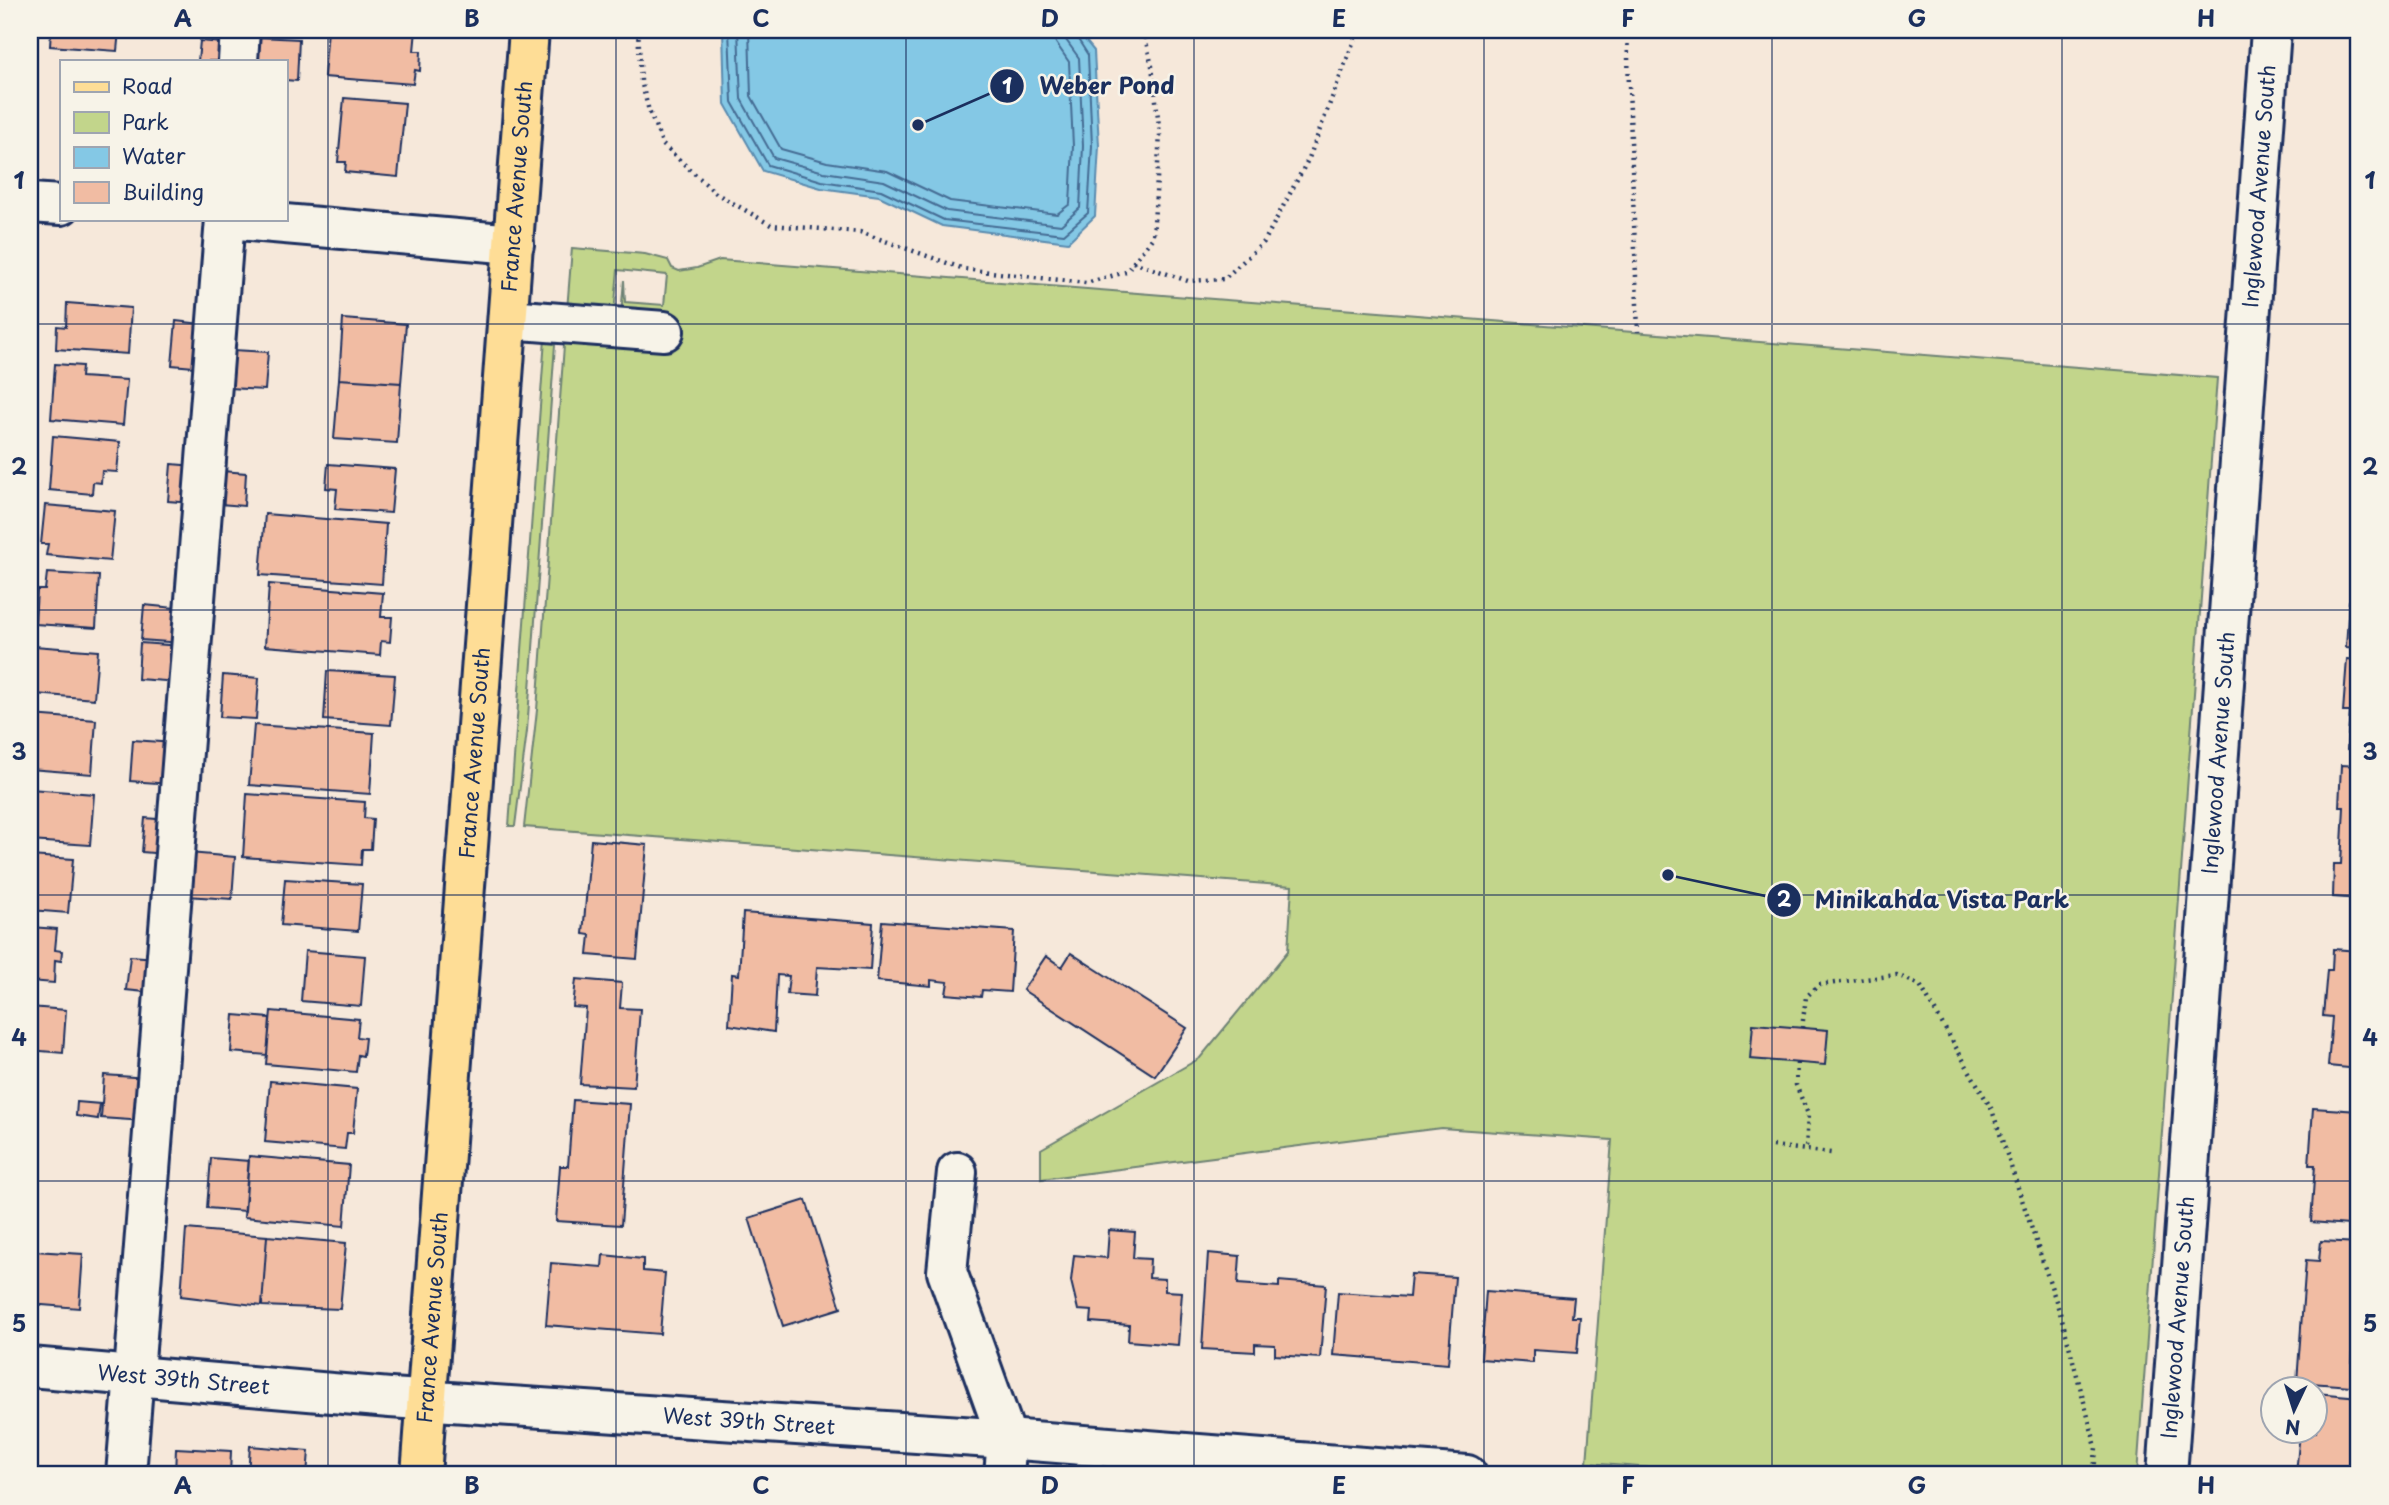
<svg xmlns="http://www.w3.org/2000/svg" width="2389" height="1505" font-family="'Playpen Sans',sans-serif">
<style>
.green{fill:#c2d58b;stroke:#6e8274;stroke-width:2}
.water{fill:#84c8e5;stroke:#5a8baf;stroke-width:2}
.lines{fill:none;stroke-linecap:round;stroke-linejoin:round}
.shore{stroke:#456c94;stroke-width:2}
.building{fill:#f1bca3;stroke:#1b2f5e;stroke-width:2}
.minor-casing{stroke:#1b2f5e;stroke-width:44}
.major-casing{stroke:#1b2f5e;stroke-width:44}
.path{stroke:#1b2f5e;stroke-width:4.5;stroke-dasharray:2 5;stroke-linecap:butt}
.minor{stroke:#f7f3e8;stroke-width:38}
.major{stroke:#fedd96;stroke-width:38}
.grid{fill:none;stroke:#1b2f5e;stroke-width:2;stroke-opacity:0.55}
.labels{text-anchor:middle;stroke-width:5;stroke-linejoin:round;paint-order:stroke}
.street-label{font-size:21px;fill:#1b2f5e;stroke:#f7f3e8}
.leader{fill:none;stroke:#1b2f5e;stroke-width:2.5}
.callout-dot{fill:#1b2f5e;stroke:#f7f3e8;stroke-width:2.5}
.mark-label{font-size:21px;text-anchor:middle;font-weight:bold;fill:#fff}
.callout-label{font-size:23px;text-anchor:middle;font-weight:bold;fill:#1b2f5e;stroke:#f7f3e8;stroke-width:5;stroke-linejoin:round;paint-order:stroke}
.neatline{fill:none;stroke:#1b2f5e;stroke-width:2.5}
.grid-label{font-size:23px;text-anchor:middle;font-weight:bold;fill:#1b2f5e}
</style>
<rect width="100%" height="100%" fill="#f6e8da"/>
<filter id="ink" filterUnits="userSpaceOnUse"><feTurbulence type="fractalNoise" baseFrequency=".0143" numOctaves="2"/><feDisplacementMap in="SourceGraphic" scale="14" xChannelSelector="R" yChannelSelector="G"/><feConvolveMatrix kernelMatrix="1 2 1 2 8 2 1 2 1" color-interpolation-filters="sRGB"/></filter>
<g filter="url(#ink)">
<!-- green -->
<path class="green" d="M572 248 645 254 668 260 672 268 679 271 697 268 720 260 2217 378 2137 1475H1745L1587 1463 1612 1140 1441 1128 1041 1179V1149L1200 1058 1288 951 1292 886 524 827 537 710 565 332 621 315 624 280 625 302 664 305 667 275 618 270 614 314 567 310Z
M556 331 527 731 515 826H509L545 339Z"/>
<!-- water -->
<path class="water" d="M723 30H1077L1094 51 1099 146 1095 216 1068 242 942 226 879 196 821 188 763 171 725 104Z"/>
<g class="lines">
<!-- shore -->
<path class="shore" d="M729 30 732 102 768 165 822 181 881 190 944 220 1064 234 1088 213 1092 146 1088 55 1072 30
M738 30 741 99 774 158 824 172 884 181 947 211 1061 225 1080 208 1083 146 1079 58 1066 40 1064 30
M749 30 751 96 781 149 827 162 887 171 950 201 1057 214 1070 204 1073 146 1069 62 1056 43 1053 30"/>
</g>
<!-- building -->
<path class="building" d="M51 30H119L117 51 50 46Z
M328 30H416L414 51H421L420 71 415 70 413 84 324 77Z
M259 37 299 39 297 81 285 80V61H257Z
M200 41 222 43 221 61H198Z
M344 98 405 103 398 177 345 172 346 162H338Z
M67 303 131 308 128 354 56 349 57 326 66 327Z
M343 319 406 324 401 383 339 379Z
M176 321 209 325 205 368 172 365Z
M233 350 268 352 265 390 230 388Z
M55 364 82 366 81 377 127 380 123 425 51 419Z
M339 379 401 383 397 443 334 439Z
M53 436 120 442 117 472 102 471 101 483 93 482 92 494 49 490Z
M171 464 195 466 192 503 168 501Z
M328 464 395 469 391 513 335 509 337 489 326 488Z
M222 471 246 473 244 506 220 504Z
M45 505 115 511 110 561 46 555 48 544H41Z
M265 514 386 524 382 584 260 575Z
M2358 555H2359V648L2346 647 2349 601H2355Z
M47 573 99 576 96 628 35 624 37 590H45Z
M269 584 383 593 381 617H392L390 642 381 641 380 655 265 646Z
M144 605 185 609 182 643 141 640Z
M140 643 181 646 179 682 138 679Z
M34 646 98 651 94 699 36 694 37 680 32 679Z
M2347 659 2359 660V750L2347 749 2350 712H2343Z
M327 671 395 675 391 725 324 720Z
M223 675 259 678 256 719 220 717Z
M32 715 96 720 92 774 30 769Z
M254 725 374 733 370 794 249 785Z
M133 740 174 743 171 784 130 781Z
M2341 765 2359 766V899L2333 897 2334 864H2341L2344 807H2339Z
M30 789 94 794 90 845 30 841Z
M247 794 365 802 364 818 373 819 371 849H362L361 865 243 857Z
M145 818 168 820 165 854 142 852Z
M591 840 647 845 637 959 588 955 590 935 583 934Z
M189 853 235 857 232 899 186 896Z
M30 856 73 859 68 913 30 910Z
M285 879 362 884 358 931 281 925Z
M743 913 873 923 870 970 817 967 815 996 787 994 789 976 777 975 774 1032 729 1025 732 974 739 975Z
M882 921 1014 931 1010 992 982 990 981 997 946 994 948 982 931 980V986L877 981Z
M30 927 57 929 55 950 62 951 61 961 55 960 54 983 30 981Z
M2333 949 2359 951V1069L2328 1066 2332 1017 2323 1016 2327 970H2332Z
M305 951 365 956 361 1006 301 1001Z
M1071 953 1187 1028 1155 1076 1023 990 1046 956 1062 967Z
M130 956 157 958 154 993 126 990Z
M576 979 622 983 620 1008 640 1009 634 1087 580 1084 586 1008 573 1007Z
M30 1007 66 1010 63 1053 30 1050Z
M271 1011 359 1019 357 1037 365 1038 363 1056 358 1055 356 1072 266 1064Z
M234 1015 270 1018 267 1055 231 1052Z
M1753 1024 1828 1030 1825 1065 1750 1059Z
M104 1075 148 1078 145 1121 101 1118Z
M270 1081 357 1089 353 1133H347L345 1149 265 1142Z
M573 1100 630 1104 621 1225 556 1221 560 1166H568Z
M77 1102 100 1104 98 1119 76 1116Z
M2313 1108 2359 1111V1170H2353L2349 1225 2311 1222 2315 1165H2309Z
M249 1156 349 1165 344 1226 244 1217Z
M211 1158 249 1161 245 1211 207 1208Z
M30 1184 39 1185 34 1251 83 1254 79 1308 30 1304Z
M806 1200 841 1308 783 1326 749 1218Z
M186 1229 267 1236 262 1306 181 1296Z
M1109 1230 1135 1232 1133 1258 1150 1259 1149 1278 1165 1279V1291L1182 1292 1178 1345 1128 1341 1129 1325 1091 1322 1092 1311 1078 1310 1071 1281 1074 1255 1107 1258Z
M267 1236 346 1243 340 1309 262 1306Z
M2321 1241 2359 1243V1351H2353L2351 1386 2297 1382 2306 1260 2319 1261Z
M1208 1253 1240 1256 1238 1284 1279 1287V1281L1326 1285 1320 1358 1275 1355V1345L1255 1344V1352L1202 1349Z
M603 1255 643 1259V1271L665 1273 660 1334 546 1325 551 1263 602 1267Z
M1411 1274 1455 1277 1448 1364 1333 1355 1338 1292 1409 1297Z
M1486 1291 1574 1298 1572 1317H1580L1577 1353 1533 1350V1363L1481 1359Z
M2316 1393 2359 1397V1475L2296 1474 2300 1432H2316Z
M250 1446 309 1451 307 1475H248Z
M176 1448 231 1451 230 1475H175Z"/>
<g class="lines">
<defs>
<g id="minor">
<path d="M238 61 240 30"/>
<path d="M30 203 61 205"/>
<path d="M227 219 514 244"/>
<path d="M508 319 664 331"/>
<path d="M957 1172 947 1272 1007 1439 1004 1475"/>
<path id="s1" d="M30 1367 390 1398 1007 1439 1467 1475"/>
<path d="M126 1475 225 219"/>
<path id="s2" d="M2167 1475 2271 30"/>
</g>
<g id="major">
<path id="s3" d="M421 1475 529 30"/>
</g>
</defs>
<!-- minor casing -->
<use href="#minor" class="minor-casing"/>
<!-- major casing -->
<use href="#major" class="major-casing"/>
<!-- path -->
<path class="path" d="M638 30 641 81 649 111 663 145 717 194 771 225 860 232 964 269 1086 283 1126 272 1153 237 1160 135 1152 66 1143 30
M1627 30 1638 332
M1133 262 1188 281 1224 279 1264 242 1309 158 1358 30
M1802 1028 1806 997 1819 985 1897 975 1920 985 1992 1110 2062 1319 2096 1447 2094 1475
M1797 1063 1796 1085 1808 1114 1806 1149
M1773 1146 1831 1153"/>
<!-- minor -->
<use href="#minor" class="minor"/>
<!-- major -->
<use href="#major" class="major"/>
</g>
</g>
<!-- grid -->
<path class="grid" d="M328 30V1475M616 30V1475M906 30V1475M1194 30V1475M1484 30V1475M1772 30V1475M2062 30V1475M30 324H2359M30 610H2359M30 895H2359M30 1181H2359"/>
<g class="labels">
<!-- street labels -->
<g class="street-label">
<text dy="7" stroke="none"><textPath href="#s3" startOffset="1292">France Avenue South</textPath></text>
<text dy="7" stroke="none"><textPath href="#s2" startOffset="1292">Inglewood Avenue South</textPath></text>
<text dy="7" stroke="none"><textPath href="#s3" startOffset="724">France Avenue South</textPath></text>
<text dy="7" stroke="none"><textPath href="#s2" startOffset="724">Inglewood Avenue South</textPath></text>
<text dy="7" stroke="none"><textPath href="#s3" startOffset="158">France Avenue South</textPath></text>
<text dy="7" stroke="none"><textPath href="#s2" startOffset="158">Inglewood Avenue South</textPath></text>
<text dy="7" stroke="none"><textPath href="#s1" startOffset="154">West 39th Street</textPath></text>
<text dy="7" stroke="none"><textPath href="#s1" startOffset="721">West 39th Street</textPath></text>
</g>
</g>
<!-- callouts -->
<path class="leader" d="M918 125L1007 86M1668 875L1784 900"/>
<g class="callout-dot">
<circle cx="918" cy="125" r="7"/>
<circle cx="1668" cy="875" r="7"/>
<circle cx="1007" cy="86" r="18"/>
<circle cx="1784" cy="900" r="18"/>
</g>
<g class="mark-label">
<text x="1007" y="94">1</text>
<text x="1784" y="907">2</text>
</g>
<g class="callout-label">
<text x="1107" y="94">Weber Pond</text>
<text x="1942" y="908">Minikahda Vista Park</text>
</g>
<!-- margin -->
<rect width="2389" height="1505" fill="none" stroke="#f7f3e8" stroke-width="77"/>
<!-- legend -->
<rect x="60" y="60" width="228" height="161" fill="#f7f3e8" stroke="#9fa5b1" stroke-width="2"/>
<rect x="74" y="82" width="35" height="10" fill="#fedd96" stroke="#9fa5b1" stroke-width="2"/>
<text x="122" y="94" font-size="21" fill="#1b2f5e">Road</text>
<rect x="74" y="112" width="35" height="21" fill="#c2d58b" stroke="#9fa5b1" stroke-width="2"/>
<text x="122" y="130" font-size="21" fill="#1b2f5e">Park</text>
<rect x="74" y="147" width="35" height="21" fill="#84c8e5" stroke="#9fa5b1" stroke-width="2"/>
<text x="122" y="164" font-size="21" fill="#1b2f5e">Water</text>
<rect x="74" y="182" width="35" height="21" fill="#f1bca3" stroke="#9fa5b1" stroke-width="2"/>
<text x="122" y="200" font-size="21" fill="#1b2f5e">Building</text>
<!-- north arrow -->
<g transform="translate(2294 1410) rotate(184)"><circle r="33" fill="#f7f3e8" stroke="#9fa5b1" stroke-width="2"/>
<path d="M0-5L12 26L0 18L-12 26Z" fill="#1b2f5e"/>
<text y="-10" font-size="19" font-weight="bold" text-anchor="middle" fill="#1b2f5e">N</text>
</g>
<rect x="38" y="38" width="2312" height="1428" class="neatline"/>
<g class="grid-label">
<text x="183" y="27">A</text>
<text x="472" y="27">B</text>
<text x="761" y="27">C</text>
<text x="1050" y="27">D</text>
<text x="1339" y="27">E</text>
<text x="1628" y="27">F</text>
<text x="1917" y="27">G</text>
<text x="2206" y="27">H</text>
<text x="19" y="189">1</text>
<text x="2370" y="189">1</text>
<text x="19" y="475">2</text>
<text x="2370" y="475">2</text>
<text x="19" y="760">3</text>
<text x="2370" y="760">3</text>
<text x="19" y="1046">4</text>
<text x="2370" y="1046">4</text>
<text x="19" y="1332">5</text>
<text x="2370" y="1332">5</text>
<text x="183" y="1494">A</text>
<text x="472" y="1494">B</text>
<text x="761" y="1494">C</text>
<text x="1050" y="1494">D</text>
<text x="1339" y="1494">E</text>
<text x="1628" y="1494">F</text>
<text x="1917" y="1494">G</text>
<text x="2206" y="1494">H</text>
</g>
</svg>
